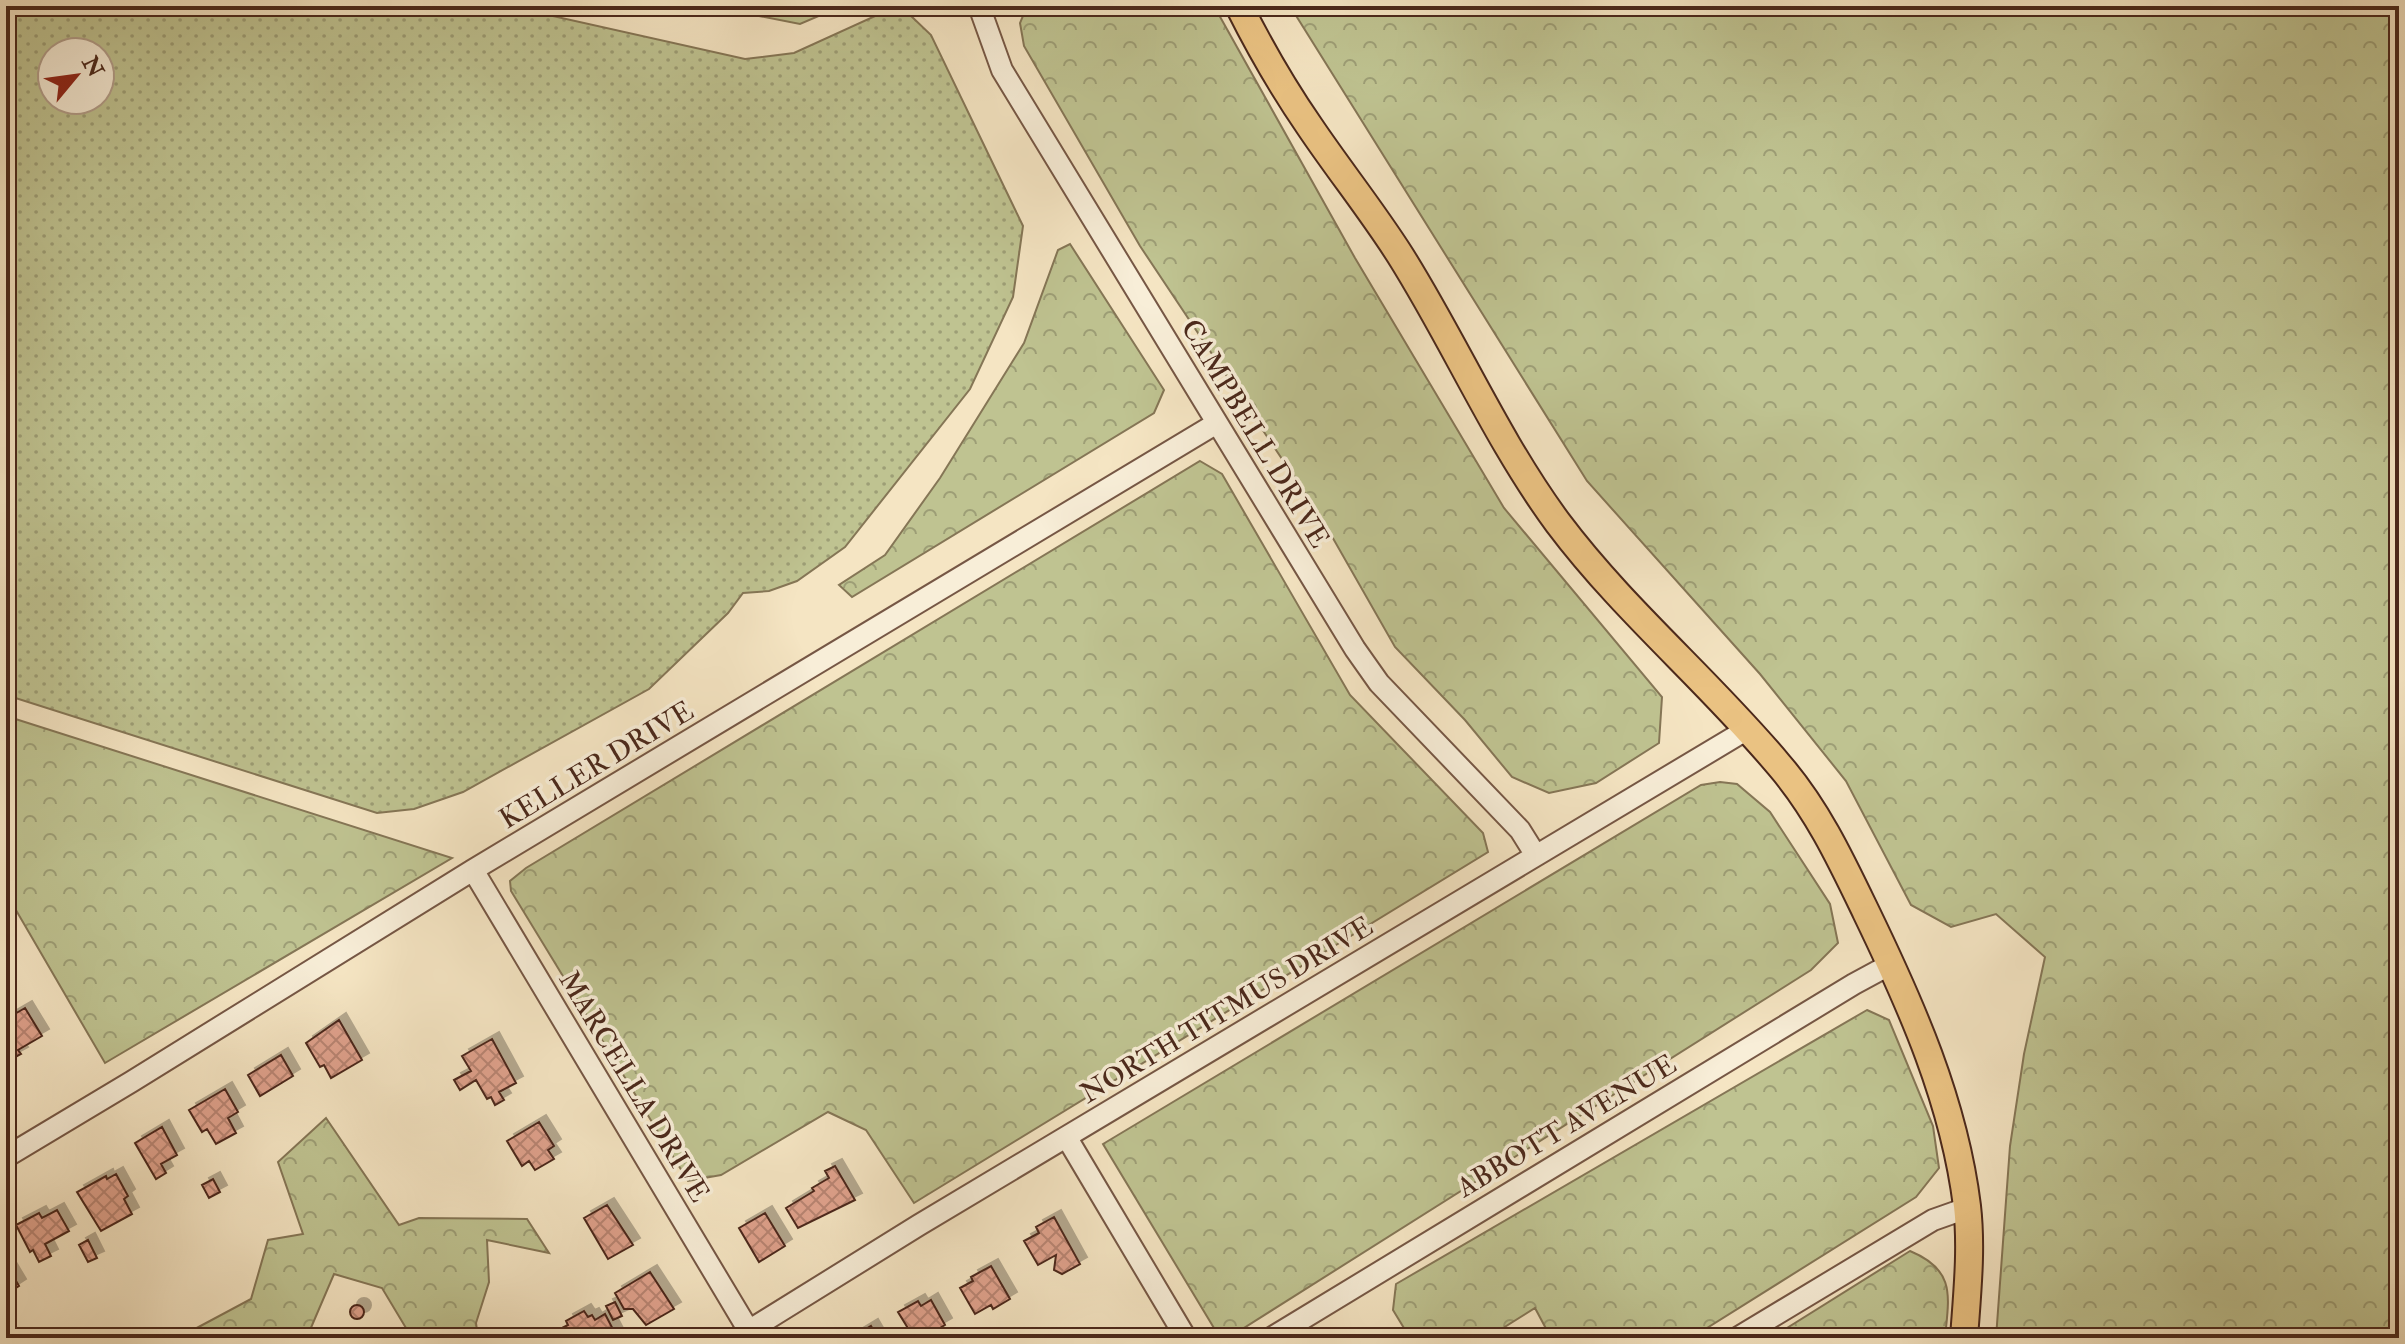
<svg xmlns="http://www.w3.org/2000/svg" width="2405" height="1344" font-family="'IM FELL Double Pica',serif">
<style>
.grass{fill:url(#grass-dots);stroke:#857656;stroke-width:2;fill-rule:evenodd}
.forest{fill:url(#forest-crowns);stroke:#857656;stroke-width:2}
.building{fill:url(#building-cross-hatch);stroke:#4b281b;stroke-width:2;filter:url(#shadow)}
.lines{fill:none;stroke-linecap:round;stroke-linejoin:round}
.minor-casing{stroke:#765745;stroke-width:24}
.major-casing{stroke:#4b281b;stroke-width:30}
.minor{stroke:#f8eed8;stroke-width:20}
.major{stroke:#eac282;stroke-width:26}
.labels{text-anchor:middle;stroke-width:7;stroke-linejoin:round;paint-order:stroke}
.street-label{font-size:28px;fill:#4b281b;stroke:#f8eed8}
</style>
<defs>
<pattern id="grass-dots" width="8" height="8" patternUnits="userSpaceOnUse" patternTransform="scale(2)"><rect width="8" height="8" fill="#bfc391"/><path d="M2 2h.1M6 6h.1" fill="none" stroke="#9d9e76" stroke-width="1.8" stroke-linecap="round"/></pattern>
<pattern id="forest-crowns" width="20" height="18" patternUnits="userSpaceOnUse" patternTransform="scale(2)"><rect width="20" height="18" fill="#bfc391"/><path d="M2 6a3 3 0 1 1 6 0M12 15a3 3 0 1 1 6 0" fill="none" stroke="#9d9e76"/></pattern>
<pattern id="building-cross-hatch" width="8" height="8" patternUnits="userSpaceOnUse" patternTransform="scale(2)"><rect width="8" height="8" fill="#e0a28d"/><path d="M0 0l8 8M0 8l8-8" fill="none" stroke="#b88472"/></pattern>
<filter id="shadow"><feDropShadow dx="7" dy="-7" stdDeviation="0" flood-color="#0004"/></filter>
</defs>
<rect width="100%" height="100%" fill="#f5e5c3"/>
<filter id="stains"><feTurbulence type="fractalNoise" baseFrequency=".0025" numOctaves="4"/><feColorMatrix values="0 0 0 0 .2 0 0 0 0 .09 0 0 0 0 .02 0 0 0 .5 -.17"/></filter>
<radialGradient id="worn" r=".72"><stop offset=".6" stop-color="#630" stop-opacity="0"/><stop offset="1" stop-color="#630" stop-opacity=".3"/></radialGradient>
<!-- grass -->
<path class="grass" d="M6 6H508L745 59 794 53 886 11 910 15 931 35 1023 226 1013 297 970 389 845 547 797 581 769 591 743 593 728 613 649 689 463 792 414 809 377 813 6 695ZM52 52H100V100H52Z"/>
<!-- forest -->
<path class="forest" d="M708 6H842L800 24Z
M1027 6H1214L1355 258 1504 508 1662 697 1659 743 1596 783 1549 793 1512 777 1465 720 1395 647 1322 519 1140 246 1024 46 1020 23Z
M1290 6H2399V1338H1996L2010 1146 2024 1054 2045 957 1996 914 1951 927 1911 905 1846 781 1760 674 1587 481Z
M1070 244 1164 390 1154 413 852 597 839 585 885 555 940 478 1024 343 1058 250Z
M1200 461 1222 474 1350 695 1483 833 1488 852 914 1203 866 1130 828 1112 721 1175 688 1181 511 891 510 881 526 868Z
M6 716 452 858 105 1063 6 893Z
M1720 782 1737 784 1770 812 1830 904 1838 943 1811 970 1228 1338H1220L1103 1144 1701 785Z
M1867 1010 1889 1020 1933 1126 1939 1168 1916 1197 1691 1338H1551L1535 1308 1487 1338H1410L1393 1310 1396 1284Z
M326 1118 399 1225 419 1218 527 1219 549 1253 487 1240 489 1282 476 1323 478 1338H412L382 1288 334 1274 310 1330V1338H178L251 1299 268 1240 303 1234 278 1162Z
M1910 1251C1956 1270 1949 1296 1945 1338H1771Z"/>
<!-- building -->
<path class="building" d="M25 1008 42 1036 18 1050 21 1054 6 1062V1019Z
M339 1020 362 1060 331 1078 324 1065 320 1067 306 1043Z
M492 1039 516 1083 499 1092 504 1100 495 1105 491 1097 487 1099 476 1080 460 1090 454 1080 471 1071 462 1056Z
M281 1055 293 1076 260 1096 248 1075Z
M225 1089 238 1112 228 1118 236 1133 216 1144 207 1129 202 1132 189 1110Z
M539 1122 554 1146 548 1150 554 1159 535 1170 529 1161 522 1166 507 1141Z
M162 1127 177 1155 161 1164 166 1173 156 1179 135 1143Z
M835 1166 855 1200 798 1228 786 1208 814 1191 812 1188 829 1178 825 1171Z
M116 1174 128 1196 124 1199 132 1214 101 1231 77 1192 106 1176 107 1179Z
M213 1179 220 1192 209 1198 202 1185Z
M607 1205 633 1245 608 1259 584 1218Z
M57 1210 69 1231 45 1244 51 1256 39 1262 33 1250 30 1252 16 1225 39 1213 42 1218Z
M765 1213 785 1246 759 1262 739 1228Z
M1054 1217 1080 1264 1062 1274 1054 1270 1056 1255 1038 1265 1024 1241 1039 1233 1036 1227Z
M88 1240 97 1258 88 1262 79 1245Z
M6 1264 19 1286 8 1293 6 1289Z
M991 1266 1010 1299 993 1309 991 1305 975 1314 960 1288 973 1281 971 1277Z
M650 1272 674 1309 646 1325 633 1309H624L615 1293Z
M931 1300 945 1325 928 1335 929 1338H914L898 1312 918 1301 921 1306Z
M615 1302 622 1316 613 1320 606 1306Z
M350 1312a7 7 0 1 1 14 0a7 7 0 1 1-14 0Z
M584 1311 588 1317 592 1315 595 1320 605 1314 617 1337 567 1338 562 1328 568 1325 566 1321Z
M871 1326 878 1338H851Z"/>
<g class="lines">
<defs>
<path id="minor" d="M979 6 1002 70 1355 649 1379 683 1520 830 1535 854
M473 870 749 1331
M1067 1138 1186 1338
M6 1157 131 1082 473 870 1217 423
M737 1338 919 1225 1746 730
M1271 1338 1854 984 1891 964
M1737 1338 1933 1220 1967 1208"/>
<path id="major" d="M1239 6C1260 48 1283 88 1310 127 1339 170 1372 211 1400 255 1455 342 1496 439 1558 523 1624 611 1709 681 1779 765 1817 809 1841 860 1866 912 1911 1005 1954 1101 1967 1206 1972 1249 1967 1295 1964 1338"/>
</defs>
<!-- minor casing -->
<use href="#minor" class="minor-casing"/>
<!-- major casing -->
<use href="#major" class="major-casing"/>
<!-- minor -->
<use href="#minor" class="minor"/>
<!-- major -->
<use href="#major" class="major"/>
</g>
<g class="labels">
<!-- street labels -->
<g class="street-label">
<text transform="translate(1256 433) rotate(59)" y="10">CAMPBELL DRIVE</text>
<text transform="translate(596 764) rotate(-31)" y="10">KELLER DRIVE</text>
<text transform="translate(1226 1009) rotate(-31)" y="10">NORTH TITMUS DRIVE</text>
<text transform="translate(635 1086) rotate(59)" y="10">MARCELLA DRIVE</text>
<text transform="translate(1566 1125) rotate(-31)" y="10">ABBOTT AVENUE</text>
</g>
</g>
<!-- margin -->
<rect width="2405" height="1344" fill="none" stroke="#f5e5c3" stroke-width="32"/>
<rect x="8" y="8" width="2389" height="1328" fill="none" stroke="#4b281b" stroke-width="4"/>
<rect x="16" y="16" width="2373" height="1312" fill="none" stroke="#4b281b" stroke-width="2"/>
<!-- north arrow -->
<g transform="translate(76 76) rotate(61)"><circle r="38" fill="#f8eed8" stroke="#b39f8c" stroke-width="2"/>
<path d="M0-6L14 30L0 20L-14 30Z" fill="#8f2418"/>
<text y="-12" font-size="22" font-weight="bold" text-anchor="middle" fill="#4b281b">N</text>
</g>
<rect width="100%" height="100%" filter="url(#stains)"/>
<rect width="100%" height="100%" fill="url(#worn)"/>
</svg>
